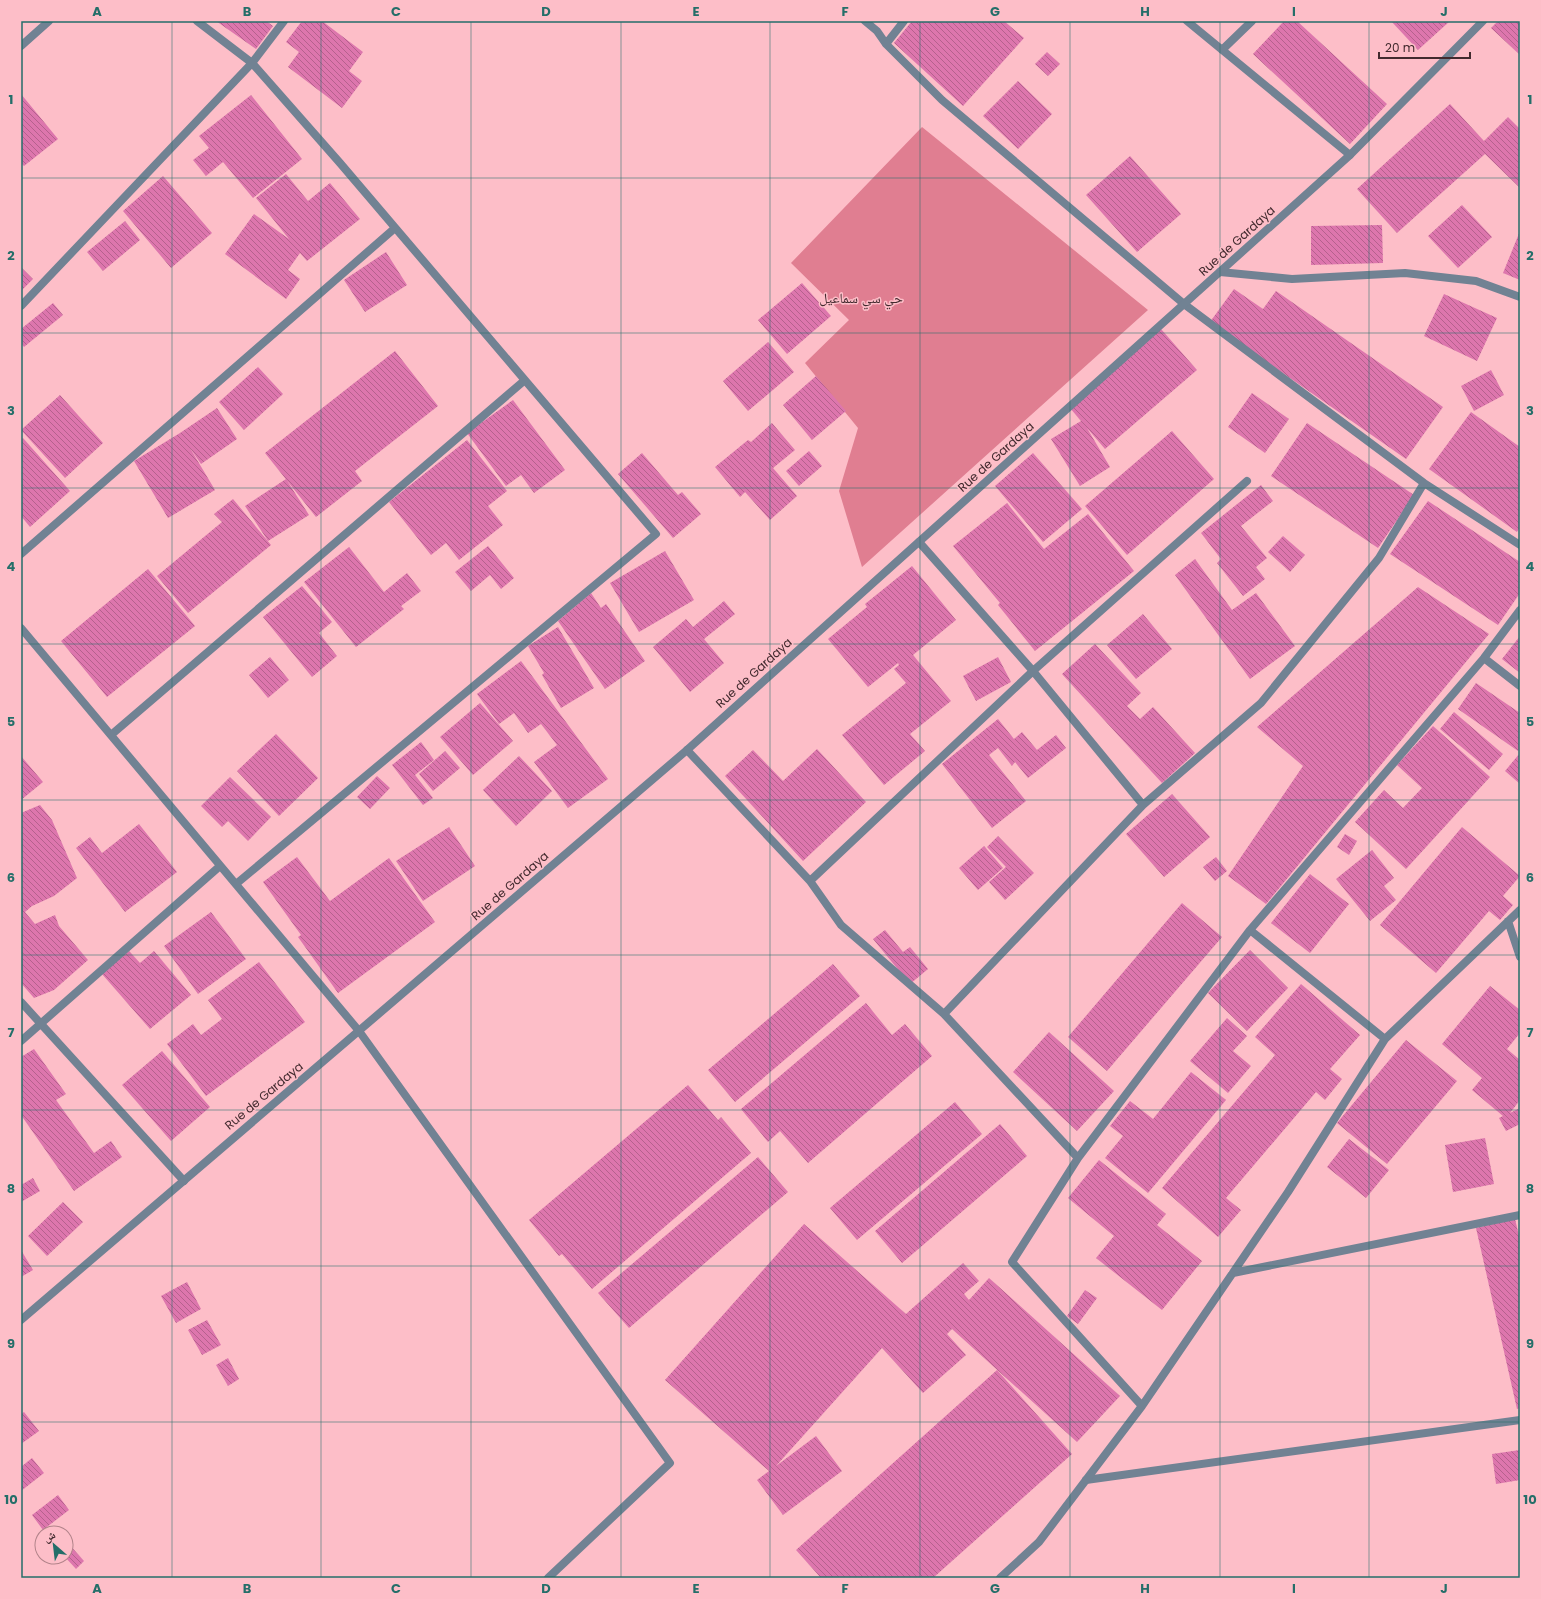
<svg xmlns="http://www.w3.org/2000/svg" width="1541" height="1599" font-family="Poppins,'Noto Naskh Arabic',sans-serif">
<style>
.green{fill:#e07e91}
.building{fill:url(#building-back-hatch)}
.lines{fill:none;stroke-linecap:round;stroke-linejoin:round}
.service{stroke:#718293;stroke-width:8}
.minor{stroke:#718293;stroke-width:8}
.tertiary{stroke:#718293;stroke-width:8}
.grid{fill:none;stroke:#246e69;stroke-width:1;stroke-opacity:0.55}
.labels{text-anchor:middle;stroke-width:3;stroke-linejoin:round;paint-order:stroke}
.street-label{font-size:12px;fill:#422a2e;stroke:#fdbec8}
.quarter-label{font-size:14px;fill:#422a2e;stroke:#fdbec8}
.neatline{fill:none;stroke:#246e69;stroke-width:1.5}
.grid-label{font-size:13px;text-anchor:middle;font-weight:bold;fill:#246e69}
</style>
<defs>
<pattern id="building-back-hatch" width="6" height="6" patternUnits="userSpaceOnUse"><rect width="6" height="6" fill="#dd76ad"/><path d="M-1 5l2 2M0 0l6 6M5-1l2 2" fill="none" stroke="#b5618d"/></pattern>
</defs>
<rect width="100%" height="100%" fill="#fdbec8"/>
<!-- green -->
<path class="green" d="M922 127 1148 310 862 567 839 491 858 428 805 363 849 320 791 263Z"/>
<!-- building -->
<path class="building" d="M216 21H266L273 26 256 49Z
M302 21H322L363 52 349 71 362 81 342 108 288 67 299 52 286 42Z
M912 21H1004L1024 38 963 106 894 43Z
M1284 21H1297L1387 104 1350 144 1253 54Z
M1391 21H1450L1418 50Z
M1498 21H1520V55L1491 28Z
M1047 52 1060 64 1048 76 1035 64Z
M1018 81 1052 114 1018 149 983 116Z
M21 94 58 139 24 166 21 163Z
M251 95 302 159 253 198 223 162 206 176 193 160 209 148 199 136Z
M1450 104 1484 141 1508 117 1520 129V188L1485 154 1397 233 1357 189Z
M1130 156 1181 214 1137 252 1086 195Z
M286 174 308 201 330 183 360 219 307 261 300 253 288 270 300 279 286 299 225 254 254 214 289 239 256 198Z
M163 176 212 233 171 268 123 211Z
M1462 205 1492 237 1458 268 1428 236Z
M125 221 140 240 103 271 87 252Z
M1382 225 1383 263 1311 265V226Z
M1520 231V280L1503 273Z
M386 252 407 285 365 312 344 280Z
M21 267 33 279 21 291Z
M802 283 831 316 787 354 758 320Z
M1234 289 1263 309 1276 291 1443 407 1406 459 1210 322Z
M1444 294 1497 318 1477 361 1424 336Z
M53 303 63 315 24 347 21 343V329Z
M1161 329 1197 370 1105 449 1087 428 1110 467 1080 486 1051 439 1081 421 1070 408Z
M768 342 794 372 748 411 723 381Z
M395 351 438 406 355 471 362 481 316 517 265 453Z
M258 367 283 394 244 430 219 402Z
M1491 370 1504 395 1474 411 1461 386Z
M816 376 846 411 812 440 783 405Z
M1252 393 1289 419 1265 453 1228 427Z
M60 395 103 443 65 478 21 430Z
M513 400 565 470 534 493 521 475 506 486 467 433Z
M217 408 237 439 201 464 190 448 215 490 168 518 134 461 180 433Z
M1471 412 1520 447V527L1517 532 1429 469Z
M772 423 795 450 773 468 797 496 770 520 745 492 740 497 715 467 748 440 751 442Z
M1307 423 1414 495 1378 548 1271 476Z
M1172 431 1214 479 1127 555 1085 506Z
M23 438 70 491 30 527 21 516V440Z
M467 440 507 491 488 506 503 525 459 560 446 543 431 555 389 502Z
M809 451 822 466 799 486 786 471Z
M642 453 678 495 682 492 701 514 673 538 618 474Z
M1033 453 1082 509 1043 542 995 486Z
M286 479 309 515 268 541 245 506Z
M1261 485 1273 501 1241 526 1267 558 1256 567 1265 579 1243 596 1217 563 1221 559 1201 533Z
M233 499 271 545 188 613 157 576 222 522 214 514Z
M1428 501 1520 562V593L1498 625 1390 554Z
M1007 503 1044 549 1088 514 1134 571 1035 651 998 605 1000 603 953 546Z
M1283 536 1305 555 1290 572 1268 552Z
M488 546 514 578 501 589 490 575 471 591 455 572Z
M349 547 384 592 407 573 421 591 401 606 404 609 356 647 304 582Z
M665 551 694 600 639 632 610 583Z
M1195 559 1232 610 1256 593 1295 646 1250 679 1175 575Z
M912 566 956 620 913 655 951 701 910 734 925 751 884 785 842 735 906 683 894 669 899 665 898 663 868 687 828 639 867 607 865 604Z
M148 569 195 626 107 697 61 641Z
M302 586 332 622 319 633 337 656 312 677 263 617Z
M1418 587 1489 634 1266 904 1228 876 1303 766 1257 727Z
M591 593 601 608 606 604 645 661 605 689 558 621Z
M724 601 735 614 704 639 724 663 690 692 653 647 686 619 693 627Z
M1143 614 1172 649 1136 679 1107 645Z
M558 627 594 688 561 708 542 675 544 673 528 646Z
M1520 636V673L1502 659Z
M1095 644 1141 693 1127 706 1140 719 1153 707 1195 753 1162 783 1062 674Z
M270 657 289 680 268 698 249 675Z
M998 657 1011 682 976 701 963 676Z
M521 661 608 779 568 808 534 762 557 745 541 724 528 733 514 713 499 724 477 694Z
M1476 683 1520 713V748L1518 751 1458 709Z
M480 703 513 741 473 775 440 737Z
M1454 712 1503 754 1489 770 1440 729Z
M998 719 1014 739 1022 732 1037 750 1056 735 1066 748 1028 778 1015 762 1012 766 998 748 989 755 1026 801 992 828 942 764Z
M1433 726 1490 777 1406 869 1355 822 1384 790 1403 808 1422 788 1397 765Z
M276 734 318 778 279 816 237 771Z
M421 742 434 760 415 775 433 798 423 805 392 765Z
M817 749 866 802 803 861 725 776 753 750 783 781Z
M445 751 460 768 433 791 419 774Z
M1520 753V784L1505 771Z
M21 756 43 782 21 800Z
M519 756 552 791 516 826 483 790Z
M377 776 390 788 370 809 357 797Z
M230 777 271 817 248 841 228 821 222 827 201 806Z
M1172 794 1210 837 1164 877 1126 834Z
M40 805 52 820 77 878 54 896 32 906 25 912 35 924 55 915 59 926 88 960 54 990 34 998 21 983V813Z
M139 824 177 872 125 912 76 848 90 837 102 853Z
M449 827 475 866 423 901 396 861Z
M1462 827 1520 876 1503 896 1513 905 1500 920 1489 911 1436 973 1380 925Z
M1345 834 1357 841 1349 855 1337 847Z
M998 836 1034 873 1005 900 989 882 1006 867 987 847Z
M984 846 1003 868 978 890 959 868Z
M1372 850 1394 878 1384 886 1396 900 1370 921 1336 879Z
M297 857 330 901 389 858 435 922 338 993 298 937 301 935 263 882Z
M1216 857 1227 871 1215 881 1203 867Z
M1310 874 1349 904 1310 953 1271 923Z
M1182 903 1222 937 1107 1071 1068 1037Z
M211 912 246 959 198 994 164 946Z
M885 930 903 952 910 947 928 969 910 984 873 939Z
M1250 950 1288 988 1247 1031 1208 993Z
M129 951 140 963 154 951 191 995 150 1029 102 974Z
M259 962 305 1022 206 1096 167 1044 193 1024 201 1035 222 1019 208 1000Z
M833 964 860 996 735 1102 708 1070Z
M1301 984 1360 1035 1330 1069 1342 1079 1325 1100 1316 1092 1226 1198 1241 1210 1218 1237 1162 1188 1275 1055 1255 1037Z
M1490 986 1520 1010V1033L1507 1049 1520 1060V1100L1510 1113 1520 1108V1124L1506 1131 1499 1118 1503 1116 1472 1090 1482 1078 1442 1044Z
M866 1003 892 1035 905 1024 932 1056 808 1163 780 1131 768 1142 741 1109Z
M1227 1018 1247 1036 1233 1051 1251 1066 1228 1093 1190 1061Z
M1049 1032 1114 1091 1077 1131 1013 1072Z
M1406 1040 1457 1081 1387 1164 1337 1123Z
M34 1049 66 1094 56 1100 94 1153 111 1141 122 1157 74 1191 21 1115V1057Z
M162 1051 210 1107 171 1141 122 1085Z
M1191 1072 1226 1100 1148 1193 1105 1158 1123 1136 1110 1126 1130 1101 1153 1119Z
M688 1085 718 1120 721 1117 751 1153 592 1289 562 1254 559 1256 529 1220Z
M955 1102 982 1134 857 1240 830 1208Z
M1000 1124 1027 1156 902 1263 875 1231Z
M1485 1138 1494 1184 1453 1192 1445 1145Z
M1349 1139 1389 1170 1366 1198 1327 1167Z
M758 1157 788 1192 629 1328 598 1293Z
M1099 1160 1166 1214 1157 1225 1202 1261 1162 1310 1096 1258 1114 1236 1068 1198Z
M33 1178 40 1191 21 1202V1185Z
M63 1202 83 1222 47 1256 28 1236Z
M1515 1219 1520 1240V1408L1517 1409 1476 1228Z
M804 1224 906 1314 963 1263 979 1281 964 1294 969 1300 989 1278 1120 1396 1077 1442 952 1329 947 1334 966 1355 923 1393 882 1348 776 1466 816 1436 842 1471 783 1515 757 1480 769 1471 665 1380Z
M21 1250 33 1270 21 1277Z
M187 1282 201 1309 176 1323 161 1296Z
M1085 1290 1097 1298 1078 1324 1067 1316Z
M207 1320 221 1345 202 1355 188 1330Z
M228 1358 239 1379 228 1386 216 1365Z
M997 1370 1072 1454 933 1578H821L796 1550Z
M24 1412 39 1431 21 1444V1414Z
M1520 1450V1480L1496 1484 1492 1454Z
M32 1458 44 1473 21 1491V1467Z
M58 1495 69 1510 43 1530 32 1515Z
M68 1543 84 1561 76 1569 65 1557 66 1545Z"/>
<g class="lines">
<!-- service -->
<path class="service" d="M1086 1480 1520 1420"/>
<!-- minor -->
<path class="minor" d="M197 21 252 63 340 163 656 534 236 884
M865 21 877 31 886 44 942 100 1184 304 1424 483 1520 545
M1187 21 1350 155
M886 44 904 21
M21 46 49 21
M1222 50 1252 21
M1220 272 1292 279 1405 273 1476 281 1520 297
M21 306 252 63 284 21
M919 542 1033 671 1143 805
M21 554 395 228
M21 628 359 1031 670 1463 548 1578
M1484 658 1520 686
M111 735 525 380
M687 750 810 881 841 925 944 1014 1078 1158
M810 881 1033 671 1247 481
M1508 921 1520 957
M1250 930 1385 1039
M21 1002 184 1181
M944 1014 1143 805 1261 703 1379 558 1424 483
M21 1041 220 866
M1233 1273 1520 1215
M1142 1406 1012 1262 1078 1158 1250 930 1484 658 1520 610
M1000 1578 1039 1542 1142 1406 1288 1192 1385 1039 1520 910"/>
<!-- tertiary -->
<path class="tertiary" d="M21 1320 687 750 1350 155 1483 21"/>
</g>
<!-- grid -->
<path class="grid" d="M172 21V1578M321 21V1578M471 21V1578M621 21V1578M770 21V1578M920 21V1578M1070 21V1578M1220 21V1578M1369 21V1578M21 178H1520M21 333H1520M21 488H1520M21 644H1520M21 800H1520M21 955H1520M21 1110H1520M21 1266H1520M21 1422H1520"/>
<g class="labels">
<!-- street labels -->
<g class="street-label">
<text transform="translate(1237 241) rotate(-42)" y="4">Rue de Gardaya</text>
<text transform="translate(996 457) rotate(-42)" y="4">Rue de Gardaya</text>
<text transform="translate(754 673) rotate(-42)" y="4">Rue de Gardaya</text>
<text transform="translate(510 886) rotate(-41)" y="4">Rue de Gardaya</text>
<text transform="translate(264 1096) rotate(-40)" y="4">Rue de Gardaya</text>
</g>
<!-- quarter labels -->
<g class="quarter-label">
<text x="861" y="303">حي سي سماعيل</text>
</g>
</g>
<!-- border -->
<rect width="1541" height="1599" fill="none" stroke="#fdbec8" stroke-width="44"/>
<!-- north arrow -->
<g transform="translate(54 1545) rotate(332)"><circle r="19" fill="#fdbec8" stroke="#b2838a"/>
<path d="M0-3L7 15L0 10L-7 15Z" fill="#246e69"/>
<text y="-6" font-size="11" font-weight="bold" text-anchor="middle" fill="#422a2e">ش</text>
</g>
<!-- scale -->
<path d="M1379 52v6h91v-6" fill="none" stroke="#422a2e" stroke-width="2"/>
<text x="1385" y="52" font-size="12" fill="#422a2e" stroke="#fdbec8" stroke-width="3" paint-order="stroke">20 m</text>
<rect x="22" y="22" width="1497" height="1555" class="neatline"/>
<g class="grid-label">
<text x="97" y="16">A</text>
<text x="247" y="16">B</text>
<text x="396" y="16">C</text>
<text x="546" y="16">D</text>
<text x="696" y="16">E</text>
<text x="845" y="16">F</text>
<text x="995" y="16">G</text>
<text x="1145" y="16">H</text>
<text x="1294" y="16">I</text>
<text x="1444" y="16">J</text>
<text x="11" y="104">1</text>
<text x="1530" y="104">1</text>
<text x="11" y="260">2</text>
<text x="1530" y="260">2</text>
<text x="11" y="415">3</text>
<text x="1530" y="415">3</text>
<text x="11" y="571">4</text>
<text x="1530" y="571">4</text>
<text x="11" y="726">5</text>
<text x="1530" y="726">5</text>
<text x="11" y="882">6</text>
<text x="1530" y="882">6</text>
<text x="11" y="1037">7</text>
<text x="1530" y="1037">7</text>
<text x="11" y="1193">8</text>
<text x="1530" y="1193">8</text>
<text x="11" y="1348">9</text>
<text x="1530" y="1348">9</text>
<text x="11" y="1504">10</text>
<text x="1530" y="1504">10</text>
<text x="97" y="1593">A</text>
<text x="247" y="1593">B</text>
<text x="396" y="1593">C</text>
<text x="546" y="1593">D</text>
<text x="696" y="1593">E</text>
<text x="845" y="1593">F</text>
<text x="995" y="1593">G</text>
<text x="1145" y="1593">H</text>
<text x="1294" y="1593">I</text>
<text x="1444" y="1593">J</text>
</g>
</svg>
